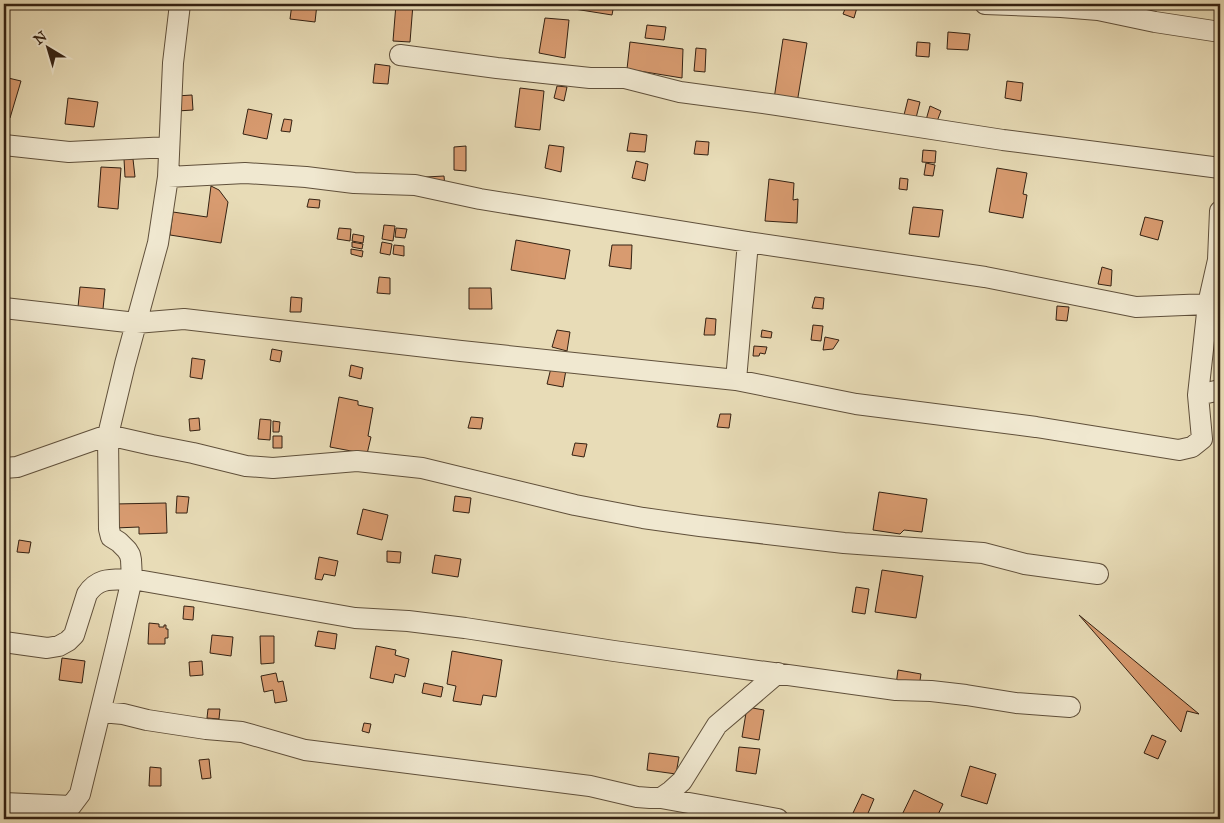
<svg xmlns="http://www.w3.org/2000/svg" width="1224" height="823" font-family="'IM FELL Great Primer',serif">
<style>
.building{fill:#d89b70;stroke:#332112}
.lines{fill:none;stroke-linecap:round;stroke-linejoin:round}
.minor-casing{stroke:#60503b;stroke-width:22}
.minor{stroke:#f0e8d0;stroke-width:20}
</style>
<rect width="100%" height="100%" fill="#e8dcb7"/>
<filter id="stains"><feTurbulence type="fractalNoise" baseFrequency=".004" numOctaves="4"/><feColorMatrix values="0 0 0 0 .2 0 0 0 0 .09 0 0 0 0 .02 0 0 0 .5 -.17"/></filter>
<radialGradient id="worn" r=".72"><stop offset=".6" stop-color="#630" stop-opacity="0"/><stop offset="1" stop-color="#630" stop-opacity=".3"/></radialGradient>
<!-- building -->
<path class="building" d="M292 4H317L315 22 290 19Z
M396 4H413L410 42 393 41Z
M562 4H614L612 15 562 7Z
M847 4H858L854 18 843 14Z
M545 18 569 20 565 58 539 53Z
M647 25 666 27 664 40 645 38Z
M948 32 970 34 968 50 947 49Z
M783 39 807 43 797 103 774 99Z
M630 42 683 49 682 78 627 69Z
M917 42 930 43 929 57 916 56Z
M696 48 706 49 705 72 694 71Z
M375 64 390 66 388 84 373 83Z
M4 77 21 81 10 118 4 116Z
M1007 81 1023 83 1021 101 1005 98Z
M557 86 567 87 564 101 554 98Z
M520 88 544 91 540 130 515 127Z
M192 95 193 110 177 111 176 96Z
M68 98 98 102 94 127 65 124Z
M908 99 920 102 916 118 904 115Z
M930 106 941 111 936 124 926 120Z
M248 109 272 114 267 139 243 134Z
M284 119 292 120 290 132 281 131Z
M630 133 647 135 645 152 627 151Z
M696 141 709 142 708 155 694 154Z
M549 145 564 147 561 172 545 168Z
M466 146V171L454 170V147Z
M923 150 936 151 935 163 922 162Z
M124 159H133L135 177H125Z
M636 161 648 164 645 181 632 178Z
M926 163 935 165 933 176 924 175Z
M101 167 121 168 118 209 98 207Z
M997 168 1027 173 1023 194 1027 195 1023 218 989 212Z
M444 176 445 187H426V177Z
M900 178 908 179 907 190 899 189Z
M769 179 794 183 793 200 798 199 797 223 765 221Z
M211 186 219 190 228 202 221 243 170 235 173 212 207 217Z
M309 199 320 200 319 208 307 207Z
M913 207 943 210 939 237 909 234Z
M1145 217 1163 221 1158 240 1140 235Z
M384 225 395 226 393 241 382 239Z
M339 228 351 229 350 241 337 239Z
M396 228 407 229 405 238 395 237Z
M353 234 364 236 363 243 352 241Z
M516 240 570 250 565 279 511 270Z
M352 242 363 244 362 249 352 247Z
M382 242 392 244 390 255 380 253Z
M394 245 404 246V256L393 254Z
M612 245H632L631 269 609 266Z
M351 249 363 251 362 257 351 254Z
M1102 267 1112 270 1111 286 1098 284Z
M379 277 390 278V294L377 293Z
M80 287 105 289 103 309 78 307Z
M469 288H491L492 309H469Z
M291 297 302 298 301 312H290Z
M815 297 824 298 823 309 812 308Z
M1057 306 1069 307 1067 321 1056 320Z
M706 318 716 319 715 335H704Z
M813 325 823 326 821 341 811 340Z
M557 330 570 332 567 351 552 347Z
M762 330 772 332 771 338 761 337Z
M825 337 839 340 833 349 823 350Z
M754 346 767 347 765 354 760 353 759 356H753Z
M272 349 282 351 280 362 270 360Z
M192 358 205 360 202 379 190 377Z
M351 365 363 368 361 379 349 376Z
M551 368 566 370 563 387 547 384Z
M339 397 358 401V405L373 408 368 436 371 437 367 454 330 447Z
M720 414H731L729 428 717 427Z
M471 417 483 418 481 429 468 428Z
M199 418 200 430 190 431 189 419Z
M260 419 271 420 270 440 258 439Z
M273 421 280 422 279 432H273Z
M273 436H282V448H273Z
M575 443 587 444 584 457 572 455Z
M879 492 927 499 922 532 904 530 900 534 873 530Z
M177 496 189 497 187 513H176Z
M455 496 471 498 469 513 453 511Z
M166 503 167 533 139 534V527L115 528 114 504Z
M363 509 388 515 382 540 357 534Z
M19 540 31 542 29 553 17 552Z
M387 551 401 552 400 563 387 562Z
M435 555 461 559 458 577 432 573Z
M319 557 338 561 335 576 324 574 322 580 315 579Z
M882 570 923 576 916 618 875 612Z
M856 587 869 589 865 614 852 612Z
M184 606 194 607 193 620 183 619Z
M1079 615 1199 714 1187 711 1181 732Z
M149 623 159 624V627H164V625H166V629H168V638H165V644H148Z
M318 631 337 634 335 649 315 646Z
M212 635 233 637 231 656 210 653Z
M260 636H274V663L261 664Z
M376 646 396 650 395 655 409 659 405 677 395 674 393 683 370 678Z
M452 651 502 660 496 697 483 695 481 705 453 701 456 686 447 684Z
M62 658 85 661 82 683 59 680Z
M202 661 203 675 190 676 189 662Z
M898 670 921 674 919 687 896 685Z
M276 673 278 682 283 681 287 701 275 703 273 690 264 692 261 676Z
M424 683 443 687 441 697 422 693Z
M747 707 764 710 759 740 742 737Z
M208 709H220L219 719 207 718Z
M364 723 371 724 369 733 362 731Z
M1152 735 1166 741 1158 759 1144 753Z
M739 747 760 749 756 774 736 771Z
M649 753 679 757 676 774 647 770Z
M209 759 211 778 202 779 199 760Z
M970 766 996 774 987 804 961 796Z
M150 767 161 768V786H149Z
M914 790 943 804 936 819H900Z
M862 794 874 799 866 818 853 813Z
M284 814 309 817V819H284Z
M1076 814 1092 819H1074Z"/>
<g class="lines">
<defs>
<path id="minor" d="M985 4 1061 7 1098 10 1155 22 1220 32
M400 55 497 68 590 78H625L680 92 777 105 1003 140 1220 168
M4 145 69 152 169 147
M168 177 245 173 306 177 354 183 415 185 480 199 748 242 985 277 1136 307 1208 304
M4 308 136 323 184 319 461 351 736 380 856 404 1036 427 1179 450 1192 447 1202 439 1198 395 1208 304 1218 260 1220 211
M736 380 748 242
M1198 395 1220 390
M4 468 17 467 108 435 152 445 193 453 246 466 273 468 357 461 422 468 575 505 643 518 700 526 844 543 983 553 1025 564 1098 574
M4 642 47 648 59 646 68 641 74 635 87 594C99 576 114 580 132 579L355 618 408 621 465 628 614 651 896 690 931 691 966 695 1016 703 1070 707
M101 712 123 714 147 720 206 729 242 732 305 750 590 786 637 797 650 798H661L671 791 682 781 717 725 778 673
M661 798 778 819
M4 803 71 806 80 794 117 643 132 579 131 560 130 555 127 550 119 542 111 537 109 529 108 435 125 364 158 243 168 177 173 63 180 4"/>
</defs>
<!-- minor casing -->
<use href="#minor" class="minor-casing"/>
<!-- minor -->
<use href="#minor" class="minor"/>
</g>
<!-- margin -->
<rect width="1224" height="823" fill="none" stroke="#e8dcb7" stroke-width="20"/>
<rect x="5" y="5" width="1214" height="813" fill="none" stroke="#332112" stroke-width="2.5"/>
<rect x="10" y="10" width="1204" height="803" fill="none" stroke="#332112"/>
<!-- north arrow -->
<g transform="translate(48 48) rotate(322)" stroke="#f0e8d0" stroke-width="4" paint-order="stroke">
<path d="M0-4L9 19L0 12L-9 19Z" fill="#332112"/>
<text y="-8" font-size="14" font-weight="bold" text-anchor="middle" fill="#332112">N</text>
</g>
<rect width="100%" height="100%" filter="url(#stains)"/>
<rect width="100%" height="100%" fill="url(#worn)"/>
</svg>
